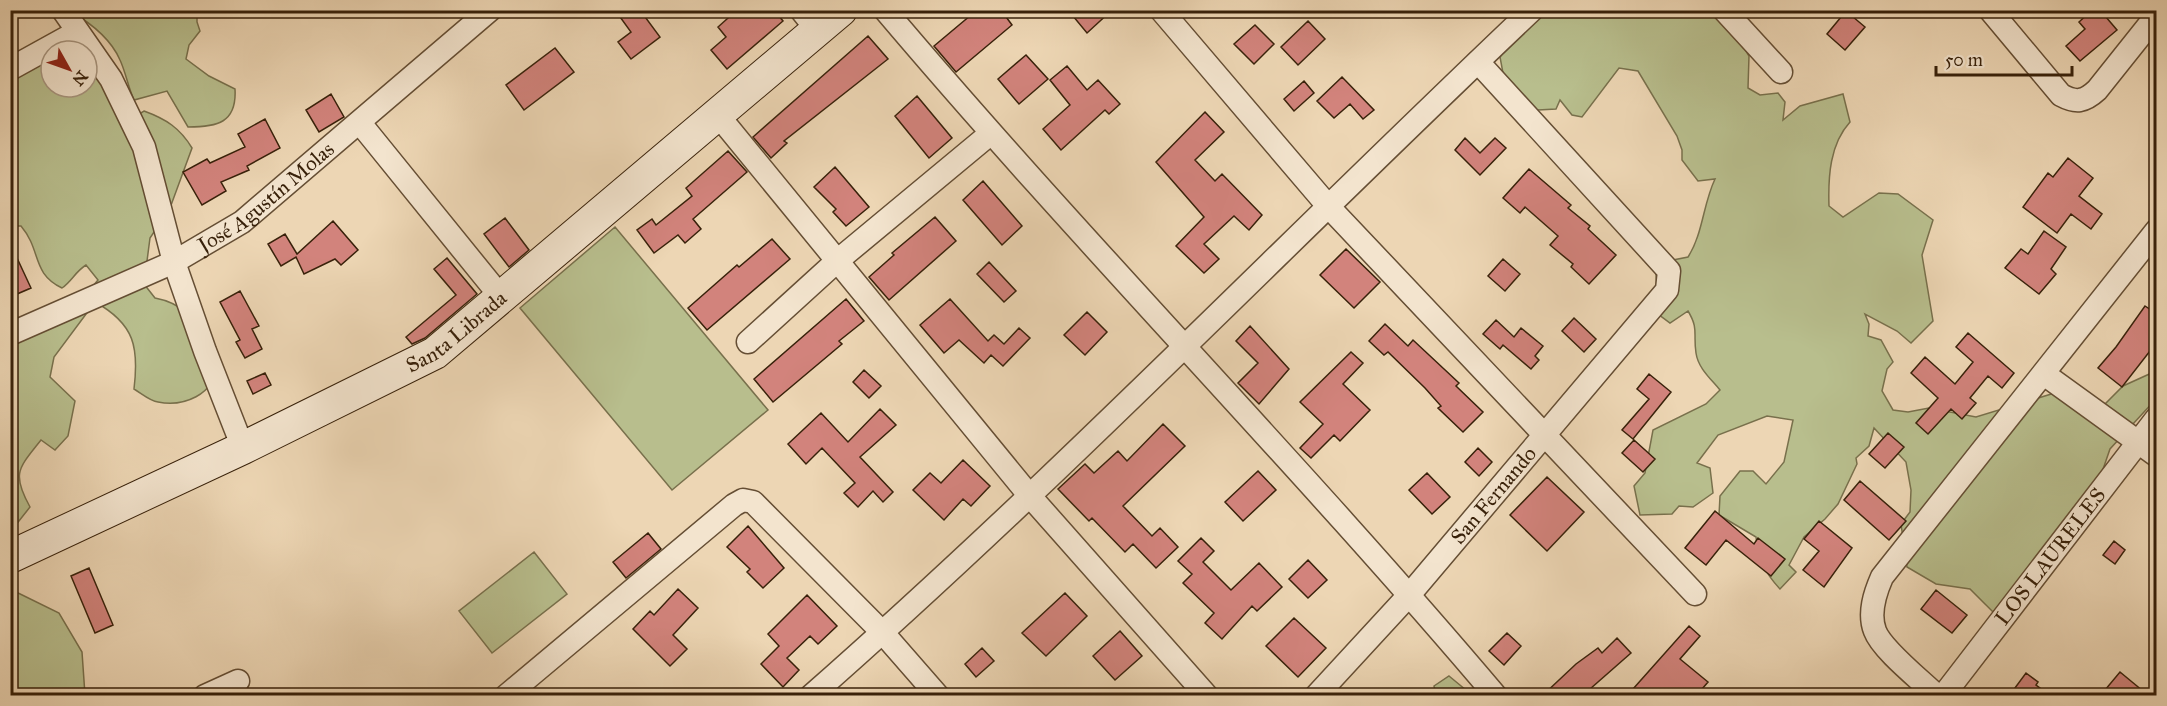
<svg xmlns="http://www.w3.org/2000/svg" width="2167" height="706" font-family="'IM FELL Great Primer',serif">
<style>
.green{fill:#b8be8d;stroke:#78704c;stroke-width:1.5;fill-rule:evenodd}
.building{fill:#d2837c;stroke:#38210a;stroke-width:1.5}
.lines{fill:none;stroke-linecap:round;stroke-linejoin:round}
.street-casing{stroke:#654e34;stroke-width:25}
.secondary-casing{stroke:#38210a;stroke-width:34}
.street{stroke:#f3e4ce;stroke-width:22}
.secondary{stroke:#f3e4ce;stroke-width:32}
.labels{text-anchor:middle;stroke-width:6;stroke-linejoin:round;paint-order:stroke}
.street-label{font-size:21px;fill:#38210a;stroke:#f3e4ce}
</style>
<rect width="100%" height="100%" fill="#edd6b4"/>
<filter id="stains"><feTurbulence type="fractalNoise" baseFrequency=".00333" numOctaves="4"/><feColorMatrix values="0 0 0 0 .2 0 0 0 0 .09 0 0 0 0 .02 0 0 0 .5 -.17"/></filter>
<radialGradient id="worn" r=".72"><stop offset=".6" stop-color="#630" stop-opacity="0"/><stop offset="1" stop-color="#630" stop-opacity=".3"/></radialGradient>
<!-- green -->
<path class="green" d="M70 11H197V22L200 31 189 45 186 59 209 76 235 89C237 123 217 127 188 127L167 91 134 100C128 87 126 73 120 60 111 39 89 22 70 11Z
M1539 11H1708L1735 32 1749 56 1748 88 1760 95 1778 93 1785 102 1783 120 1800 106 1843 94 1850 122C1830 144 1828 176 1829 206L1843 217 1879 193 1898 194 1933 220 1922 255 1933 321 1911 343 1897 331 1865 314 1869 324 1868 336 1881 340 1893 362 1887 369 1882 391 1893 410 1908 412 1929 408 1976 417 2071 388 2101 408 2123 386 2156 371V399L2110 449 2100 478 2044 555 1993 612 1970 589 1936 584 1907 567 1901 524 1910 512 1911 490 1906 462 1874 428 1869 446 1856 458 1857 464 1838 504 1825 519 1804 537 1789 565 1796 572 1780 589C1765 573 1758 559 1756 537L1719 515 1720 496 1740 471H1753L1766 484 1784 462 1793 420 1767 416 1718 435 1697 463 1710 468 1713 493 1693 507 1679 506 1672 514 1640 515 1634 486 1645 473 1653 430 1706 404 1720 390C1711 379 1698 368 1696 353 1693 334 1699 329 1688 311L1670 323 1658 314 1656 274 1668 261 1688 257C1703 234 1703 204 1715 179L1698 181 1682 160V150L1677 136 1638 71 1619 68 1582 117 1572 115 1560 100 1556 109 1519 111 1505 84 1500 57 1516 31Z
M66 37C125 55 99 83 128 117L131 119 144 111C166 119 180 128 192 148L170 208 150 238 144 284 155 298C182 303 197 319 208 344 211 351 216 358 216 366 215 395 183 407 158 402 150 401 141 393 134 389 139 348 135 324 95 302L54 357 50 377 75 401 68 436 55 450 41 440C19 468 11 473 30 507L11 531V340L29 330 52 307 77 305 98 280 86 265C75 272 72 281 62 288 31 273 42 251 21 226H16L11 238V62L36 52 46 43ZM51 51H87V87H51Z
M615 227 768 410 672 490 520 308Z
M534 552 567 594 492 653 459 611Z
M10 589 59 613 82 652 85 695H11Z
M1449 676 1472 695H1436L1434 686Z"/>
<!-- building -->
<path class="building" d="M615 10H640L660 37 631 59 618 42 631 32Z
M737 10H774L783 21 727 69 711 50 726 37 718 27Z
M977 10H1001L1012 25 956 72 934 46Z
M1068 10H1112L1087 33Z
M2092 10H2100L2117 30 2080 61 2066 46 2085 29 2079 22Z
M1846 11 1865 27 1845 50 1827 34Z
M1308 21 1325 39 1298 65 1281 47Z
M1255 25 1274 44 1254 64 1234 44Z
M868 36 888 59 784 141 787 143 771 158 753 137Z
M555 48 574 72 524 110 506 85Z
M1026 55 1048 79 1019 104 998 79Z
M1067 66 1087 90 1098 80 1120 104 1109 114 1105 110 1061 150 1043 129 1070 105 1050 80Z
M1342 77 1374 110 1363 119 1350 104 1334 118 1317 101Z
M1304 81 1314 93 1294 111 1284 99Z
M331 94 344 117 319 132 306 110Z
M917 96 952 138 929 158 895 116Z
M1205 112 1224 132 1195 160 1215 181 1222 174 1262 215 1249 230 1234 216 1204 244 1219 259 1204 273 1176 246 1204 217 1156 162Z
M265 119 280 148 247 166 249 170 221 182 226 191 202 205 183 172 207 159 210 163 245 147 238 134Z
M1465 138 1480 153 1495 138 1506 148 1480 175 1455 150Z
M728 151 747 172 693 219 701 229 685 243 678 235 654 253 637 230 652 219 656 225 692 196 686 188Z
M2068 158 2093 178 2079 196 2102 214 2091 229 2071 214 2057 233 2023 207 2048 173 2053 177Z
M835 167 869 207 846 226 833 212 836 209 814 187Z
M1529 169 1571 205 1568 208 1590 226 1588 229 1616 255 1589 284 1571 267 1573 264 1550 245 1558 236 1525 207 1520 213 1503 198Z
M983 181 1022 226 1002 245 963 200Z
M935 217 956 241 889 300 869 277 894 255 892 253Z
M505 218 529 250 509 267 484 234Z
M333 221 358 250 341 265 335 259 304 274 296 257 281 266 268 244 285 234 297 254Z
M2044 231 2066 247 2051 269 2056 274 2039 294 2005 268 2021 249 2028 254Z
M772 239 790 259 707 330 688 308 737 265 739 267Z
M10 243 31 288 10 297Z
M1346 249 1380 282 1354 308 1320 275Z
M447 258 477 294 425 338 412 344 406 337 456 295 434 269Z
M1503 259 1520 274 1505 291 1488 276Z
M989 262 1016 291 1004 302 977 274Z
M240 291 259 326 252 329 262 349 245 358 236 342 240 340 220 302Z
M846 299 864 321 839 341 842 344 773 402 754 379Z
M950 299 988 341 994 335 1004 344 1019 328 1030 338 1003 366 991 355 984 363 959 340 944 353 920 325Z
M2145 306 2157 314V342L2122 387 2098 368 2116 347Z
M1087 312 1107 332 1085 355 1064 335Z
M1574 318 1596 339 1584 352 1562 331Z
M1496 320 1514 337 1521 328 1543 346 1535 356 1539 360 1531 369 1503 345 1500 349 1483 334Z
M1385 324 1408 346 1413 340 1459 383 1456 386 1483 412 1463 432 1438 408 1441 406 1425 388 1388 352 1384 355 1369 341Z
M1250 326 1289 369 1259 404 1238 383 1258 363 1236 341Z
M1968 333 2014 373 2002 388 1988 376 1970 398 1976 403 1962 419 1951 409 1928 434 1916 423 1938 398 1911 373 1925 357 1955 384 1973 362 1956 347Z
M1351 352 1363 363 1343 384 1370 410 1340 441 1334 435 1311 458 1300 448 1323 424 1300 402Z
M864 370 881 386 869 398 853 382Z
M265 373 271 385 253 394 247 381Z
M1649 374 1671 392 1633 439 1622 430 1649 399 1637 389Z
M880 409 896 425 860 457 893 492 883 502 873 491 858 507 844 493 855 483 822 448 806 464 788 444 821 413 848 442Z
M1163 424 1185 446 1123 506 1152 536 1160 528 1178 547 1156 568 1133 544 1125 552 1092 518 1089 521 1058 489 1085 464 1094 473 1118 451 1127 461Z
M1888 433 1904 447 1885 468 1869 454Z
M1634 440 1655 459 1643 472 1622 453Z
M1478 448 1492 462 1479 476 1465 462Z
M963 460 990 486 971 506 963 499 944 520 913 490 930 473 941 483Z
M1258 471 1276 490 1243 521 1225 502Z
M1427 473 1450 497 1432 514 1409 490Z
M1547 477 1584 512 1547 551 1510 515Z
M1860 481 1906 521 1889 540 1844 500Z
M1715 511 1754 544 1758 538 1785 559 1771 576 1726 540 1706 565 1685 548Z
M1819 521 1852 548 1824 587 1803 570 1819 551 1804 539Z
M748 526 784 568 763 588 747 572 750 569 727 547Z
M648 533 661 549 626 578 613 562Z
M1201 538 1214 551 1203 562 1231 590 1259 563 1282 587 1257 611 1252 606 1222 639 1205 623 1214 613 1183 583 1192 574 1178 561Z
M2114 541 2125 550 2115 564 2103 555Z
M1308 560 1327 580 1308 598 1289 579Z
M89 568 113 625 95 633 71 576Z
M678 589 698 608 673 635 687 649 670 666 633 629 650 611 654 615Z
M1936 590 1967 615 1952 633 1921 609Z
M1065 593 1087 616 1046 656 1022 633Z
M807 595 837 626 818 644 810 636 787 658 799 670 783 687 761 664 779 646 768 634Z
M1294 618 1326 648 1298 677 1266 646Z
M1689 626 1700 636 1680 659 1708 682 1696 696H1640L1633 689Z
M1120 631 1142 656 1115 680 1093 656Z
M1507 633 1521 646 1504 665 1489 651Z
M1617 638 1631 653 1582 696H1542L1576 664 1598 648 1602 653Z
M982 648 994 661 976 677 965 664Z
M2120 672 2149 696H2100Z
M2026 673 2038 682 2036 685 2051 696H2009Z"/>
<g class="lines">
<defs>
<g id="street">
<path d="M63 10 111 79 144 147 174 262 205 351 243 448"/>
<path d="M801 10 817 30"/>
<path d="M885 10C1083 244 1298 462 1496 696"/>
<path d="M1161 10 1328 206 1695 594"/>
<path d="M1724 10 1781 72"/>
<path d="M1990 10 2061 95C2076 103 2084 102 2097 90L2156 16"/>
<path d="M10 69 77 32"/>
<path d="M717 114 1029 495 1207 696"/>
<path d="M360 123 501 297"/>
<path id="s1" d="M10 334 174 262 242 222 490 10"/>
<path d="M748 342 837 261 990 134"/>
<path d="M2044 374 2156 455"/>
<path d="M205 696 238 681"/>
<path d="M506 696 734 505 743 500 753 502 883 633 938 696"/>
<path d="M811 696C1060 477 1291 238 1532 10"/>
<path id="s2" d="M1316 696 1410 594 1667 290 1669 271 1478 62"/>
<path d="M1937 696C1922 681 1882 650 1875 631 1868 613 1875 593 1882 577L2156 231"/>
<path id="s3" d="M1943 696 2156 419"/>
</g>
<g id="secondary">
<path id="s4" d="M10 557 243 448 435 353 841 10"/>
</g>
</defs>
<!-- street casing -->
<use href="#street" class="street-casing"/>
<!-- secondary casing -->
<use href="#secondary" class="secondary-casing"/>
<!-- street -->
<use href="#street" class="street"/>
<!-- secondary -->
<use href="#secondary" class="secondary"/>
</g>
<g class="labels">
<!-- street labels -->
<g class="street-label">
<text dy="7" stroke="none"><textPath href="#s1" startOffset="292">José Agustín Molas</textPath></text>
<text dy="7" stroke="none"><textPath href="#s4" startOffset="501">Santa Librada</textPath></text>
<text dy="7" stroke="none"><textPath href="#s2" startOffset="268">San Fernando</textPath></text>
<text dy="7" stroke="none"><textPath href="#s3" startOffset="176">LOS LAURELES</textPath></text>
</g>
</g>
<!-- margin -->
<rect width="2167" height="706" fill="none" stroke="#edd6b4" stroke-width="36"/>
<rect x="12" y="12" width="2143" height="682" fill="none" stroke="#38210a" stroke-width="3"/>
<rect x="18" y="18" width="2131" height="670" fill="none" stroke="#38210a" stroke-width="1.5"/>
<!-- north arrow -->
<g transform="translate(69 69) rotate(130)"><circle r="28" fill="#f3e4ce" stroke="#a89680" stroke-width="1.5"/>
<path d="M0-4.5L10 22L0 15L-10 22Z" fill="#8f2418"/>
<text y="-9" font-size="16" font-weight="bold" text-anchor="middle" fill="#38210a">N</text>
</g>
<!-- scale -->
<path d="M1936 66v9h136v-9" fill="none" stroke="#38210a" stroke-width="3"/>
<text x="1945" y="66" font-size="18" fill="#38210a" stroke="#f3e4ce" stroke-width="4.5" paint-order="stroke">50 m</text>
<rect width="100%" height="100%" filter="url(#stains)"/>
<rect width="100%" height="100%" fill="url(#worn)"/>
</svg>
